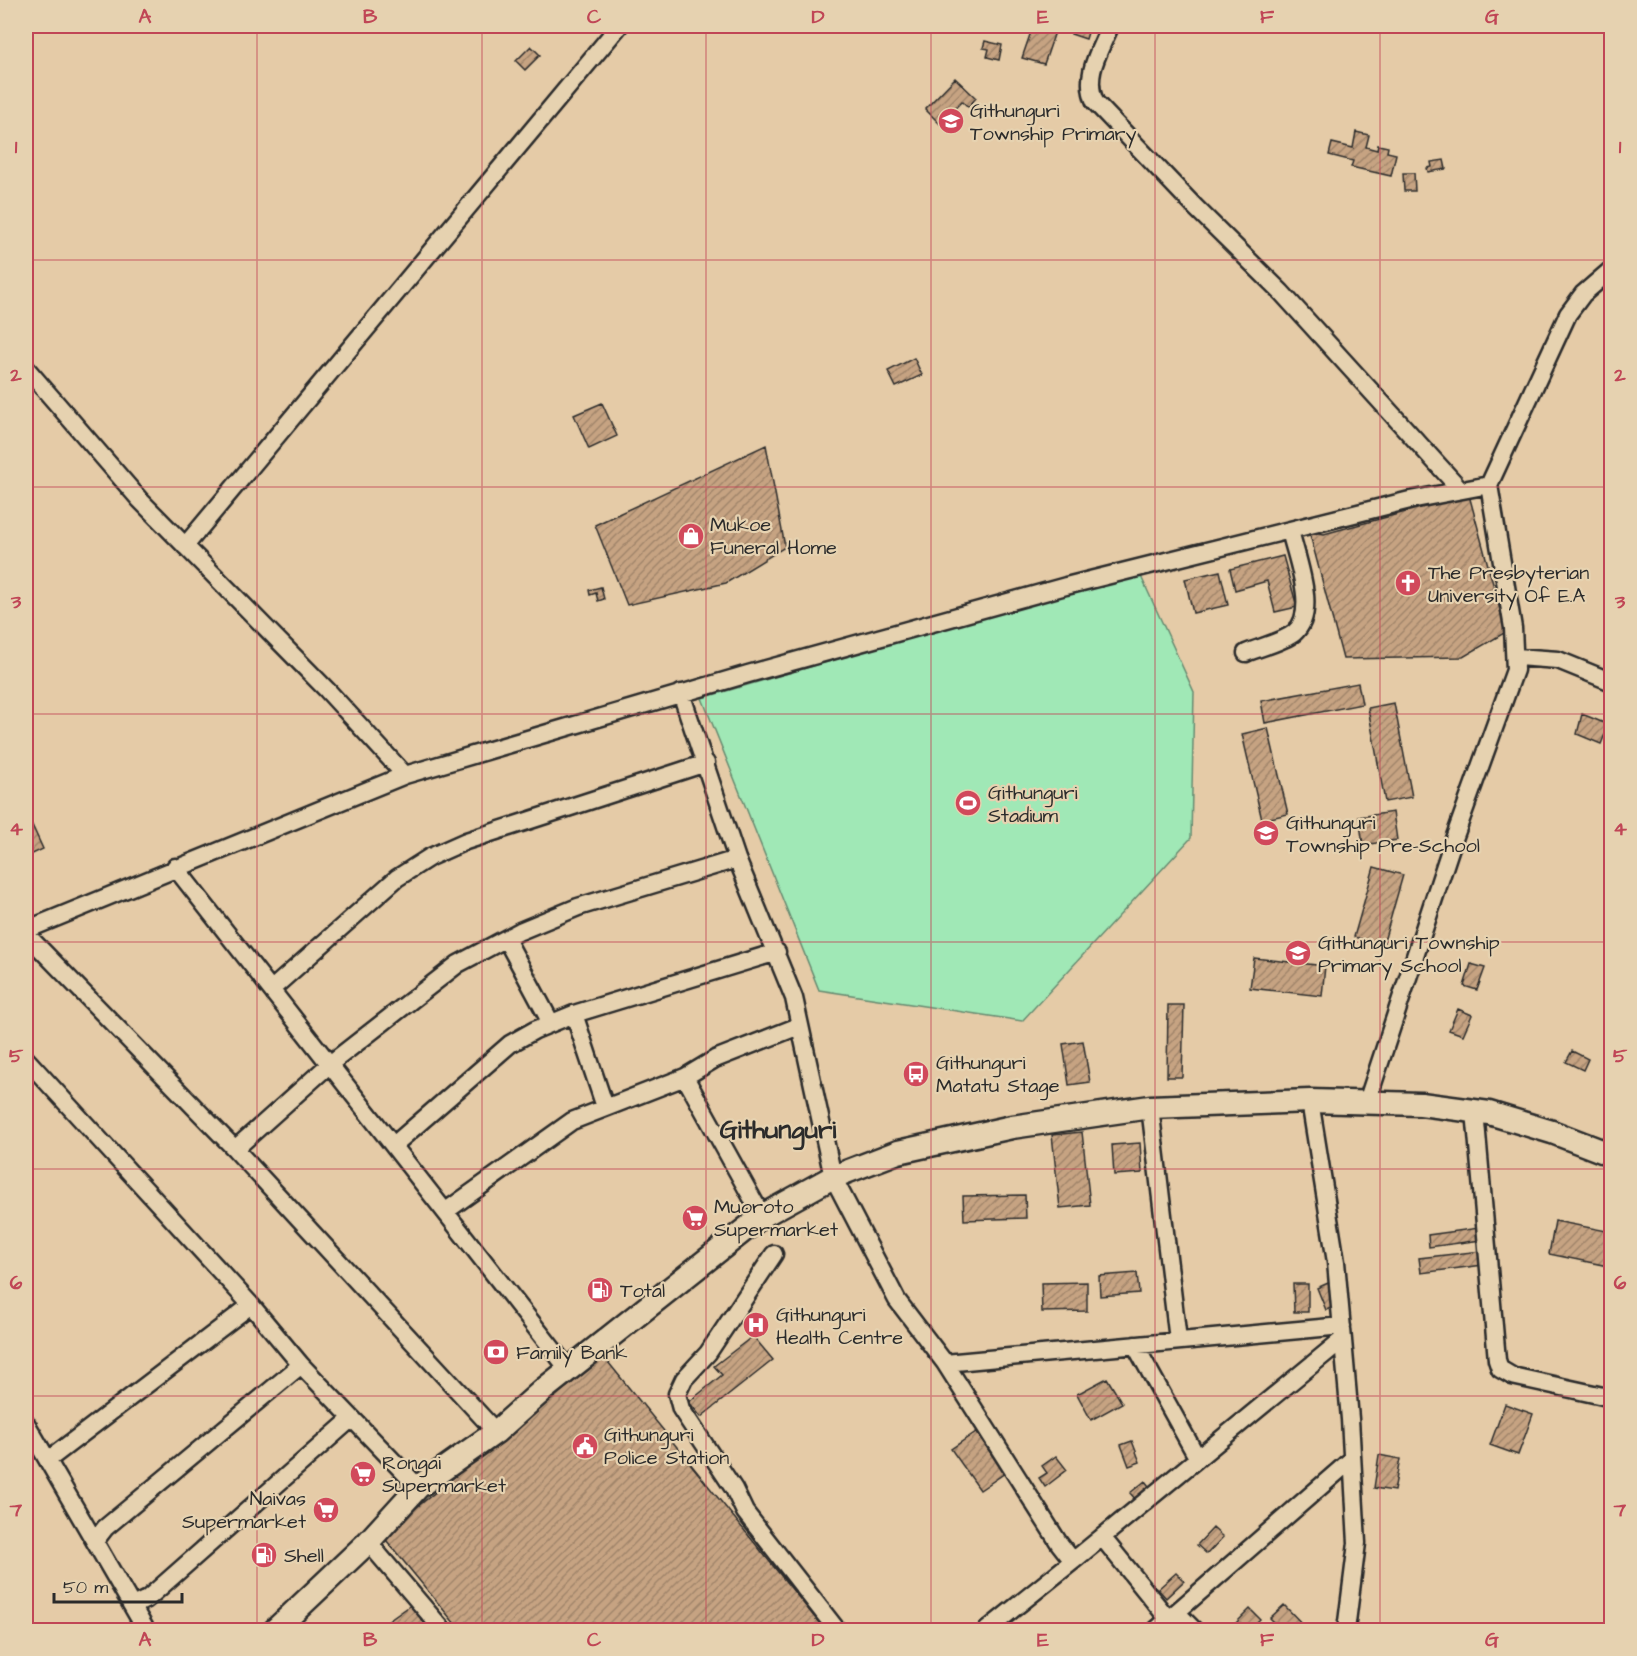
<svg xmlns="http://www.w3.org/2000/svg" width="1637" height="1656" font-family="'Architects Daughter',sans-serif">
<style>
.pitch{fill:#a0e8b6;stroke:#668a70;stroke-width:1.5}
.building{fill:url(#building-hatch);stroke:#2b2b2b;stroke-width:1.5}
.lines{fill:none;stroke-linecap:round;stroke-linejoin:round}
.street-casing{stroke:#2b2b2b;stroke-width:21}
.secondary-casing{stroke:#2b2b2b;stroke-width:27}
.street{stroke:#e6d2b0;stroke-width:16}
.secondary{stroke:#e6d2b0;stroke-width:22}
.grid{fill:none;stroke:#c04656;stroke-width:1.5;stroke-opacity:0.55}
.labels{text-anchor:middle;stroke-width:4.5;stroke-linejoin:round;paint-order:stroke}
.poi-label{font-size:20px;fill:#2b2b2b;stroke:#e6d2b0;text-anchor:start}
.district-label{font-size:26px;font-weight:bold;fill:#2b2b2b;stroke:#e6d2b0}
.neatline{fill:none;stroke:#c04656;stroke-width:2}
.grid-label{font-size:20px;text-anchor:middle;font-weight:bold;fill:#c04656}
</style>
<defs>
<pattern id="building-hatch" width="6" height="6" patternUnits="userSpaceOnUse" patternTransform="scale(1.5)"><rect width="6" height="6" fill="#c6a382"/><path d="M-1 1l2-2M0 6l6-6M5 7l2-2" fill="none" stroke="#a1856b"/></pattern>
</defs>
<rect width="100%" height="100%" fill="#e5cba7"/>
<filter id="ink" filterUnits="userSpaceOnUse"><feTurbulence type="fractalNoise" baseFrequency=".0167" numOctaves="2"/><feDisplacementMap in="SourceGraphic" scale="12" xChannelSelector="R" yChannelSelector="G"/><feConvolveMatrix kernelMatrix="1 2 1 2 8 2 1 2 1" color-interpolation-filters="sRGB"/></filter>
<g filter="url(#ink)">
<!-- pitch -->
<path class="pitch" d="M1139 572 1194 692 1191 838 1022 1021 819 990 702 698Z"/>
<!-- building -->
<path class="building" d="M1033 26H1057L1044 64 1022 58Z
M1074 26H1090L1086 39 1071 34Z
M985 41 1002 45 999 60 987 57 989 49 983 48Z
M531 46 540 55 525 70 516 61Z
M955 78 976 98 968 107 962 101 940 124 925 109Z
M1356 132 1369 135 1366 147 1377 150 1378 145 1388 147 1387 152 1396 154 1391 176 1351 167 1353 161 1329 155 1332 143 1353 148Z
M1444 160 1446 169 1428 172 1427 168 1432 167 1431 162Z
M1403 173H1414L1415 191H1404Z
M914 358 922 375 896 387 888 371Z
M602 403 617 436 589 449 574 415Z
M766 445 785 547 726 583 627 605 595 525Z
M1469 495 1506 632 1463 657 1343 659 1309 531 1324 534Z
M1283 556 1297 607 1275 612 1267 581 1235 590 1230 569Z
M1220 571 1228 605 1193 613 1185 579Z
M601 587 604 599 598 601 596 593 590 595 589 590Z
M1358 683 1362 704 1265 723 1261 701Z
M1394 703 1412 797 1385 802 1368 708Z
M1582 714 1609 725 1601 744 1577 734Z
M1268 728 1288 814 1262 820 1242 734Z
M1393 812 1397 840 1363 845 1359 817Z
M32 825 43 849 26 857V828Z
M1374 867 1403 875 1383 945 1354 937Z
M1254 958 1325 966 1322 996 1250 988Z
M1471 964 1485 968 1477 990 1464 986Z
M1168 1005H1184L1182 1077H1167Z
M1458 1009 1472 1015 1463 1035 1449 1030Z
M1083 1041 1090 1082 1069 1085 1063 1044Z
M1572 1051 1588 1059 1583 1070 1566 1062Z
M1082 1132 1090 1205 1060 1208 1052 1135Z
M1140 1143 1142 1173 1114 1175 1112 1145Z
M1025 1195 1026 1218 964 1220 963 1196Z
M1555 1221 1612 1232 1608 1266 1549 1254Z
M1479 1228 1481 1240 1429 1247 1428 1235Z
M1481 1251 1483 1265 1421 1273 1419 1258Z
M1137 1273 1139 1293 1100 1296 1099 1276Z
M1087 1282V1311L1042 1312 1041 1283Z
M1328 1283 1337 1306 1326 1310 1317 1288Z
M1293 1284H1308V1312H1294Z
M753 1336 773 1360 701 1417 689 1402 722 1375 714 1366Z
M604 1357 825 1630H460L382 1535Z
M1107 1378 1122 1403 1091 1420 1077 1394Z
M1505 1404 1533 1414 1518 1455 1490 1445Z
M976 1432 1005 1473 980 1490 951 1449Z
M1132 1441 1140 1462 1129 1466 1121 1445Z
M1379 1455 1400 1459 1394 1491 1374 1488Z
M1056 1456 1067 1470 1045 1487 1039 1478 1047 1473 1042 1466Z
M1145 1481 1152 1490 1137 1501 1130 1493Z
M1213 1528 1223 1537 1207 1554 1197 1545Z
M1176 1573 1184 1581 1166 1598 1158 1589Z
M411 1605 429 1629 376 1630Z
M1284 1605 1308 1630H1282L1270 1618Z
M1250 1609 1260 1619 1249 1630H1229Z"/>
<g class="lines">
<defs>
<path id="street" d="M1110 26C1100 51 1083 75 1095 102L1195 207 1281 292 1460 489
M26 368 140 500 327 690 405 775
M185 546 619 26
M1246 653C1260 647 1283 642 1294 633 1319 612 1296 558 1290 530
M1516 657 1558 660 1612 682
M681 693 737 859 794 998 833 1177 897 1300 945 1363 1059 1543 1073 1561 987 1630
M175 867 569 1370
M26 930 405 775 748 674 1066 586 1410 500 1489 485
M26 934 235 1149 496 1432
M506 939 551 1023
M273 988 397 878 430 857 466 841 706 763
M574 1014 605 1107
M26 1059 251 1305 301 1365 418 1487
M685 1077 762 1216
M1310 1101 1336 1262 1350 1419 1357 1543 1346 1630
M1367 1102 1450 850 1515 670 1513 628 1489 485 1568 314 1583 294 1612 269
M1150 1107 1178 1340
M1475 1111 1497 1360 1500 1369 1512 1376 1612 1398
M395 1144 510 1044 535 1030 574 1014 777 952
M235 1149 331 1063 458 964 520 931 578 907 737 859
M446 1211 572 1121 685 1077 715 1059 799 1026
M774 1254 708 1353 684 1379 677 1394 681 1409 734 1489 745 1512 837 1630
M1135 1345 1197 1457
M945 1363 1342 1326
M26 1423 146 1630
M48 1460 251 1305
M1102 1537 1169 1620
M95 1541 105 1528 301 1365
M368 1542 443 1630
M1073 1561 1343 1339
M133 1606 147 1599 351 1419
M1177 1613 1194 1630
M1156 1630 1351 1460"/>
<path id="secondary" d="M275 1630 368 1542 418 1487 496 1432 543 1390 762 1216 833 1177 898 1152 1012 1127 1150 1107 1310 1101 1421 1104 1489 1113 1552 1132 1612 1155"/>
</defs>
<!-- street casing -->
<use href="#street" class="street-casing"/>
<!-- secondary casing -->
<use href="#secondary" class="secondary-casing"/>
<!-- street -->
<use href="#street" class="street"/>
<!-- secondary -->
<use href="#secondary" class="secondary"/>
</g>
</g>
<!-- grid -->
<path class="grid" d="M257 26V1630M482 26V1630M706 26V1630M931 26V1630M1155 26V1630M1380 26V1630M26 260H1612M26 487H1612M26 714H1612M26 942H1612M26 1169H1612M26 1396H1612"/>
<!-- icons -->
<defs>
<symbol id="school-disc" viewBox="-11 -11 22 22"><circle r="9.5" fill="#d1495b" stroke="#e6d2b0"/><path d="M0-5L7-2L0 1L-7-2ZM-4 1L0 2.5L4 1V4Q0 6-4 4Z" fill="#fff"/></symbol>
<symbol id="shop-disc" viewBox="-11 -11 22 22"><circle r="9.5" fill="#d1495b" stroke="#e6d2b0"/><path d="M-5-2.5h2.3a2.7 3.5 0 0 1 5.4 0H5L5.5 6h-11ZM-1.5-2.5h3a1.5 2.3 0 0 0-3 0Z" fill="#fff"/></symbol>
<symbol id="church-disc" viewBox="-11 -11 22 22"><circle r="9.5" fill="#d1495b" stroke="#e6d2b0"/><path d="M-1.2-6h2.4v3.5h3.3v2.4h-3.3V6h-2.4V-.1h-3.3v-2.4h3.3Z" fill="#fff"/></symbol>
<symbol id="stadium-disc" viewBox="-11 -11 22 22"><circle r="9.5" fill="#d1495b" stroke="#e6d2b0"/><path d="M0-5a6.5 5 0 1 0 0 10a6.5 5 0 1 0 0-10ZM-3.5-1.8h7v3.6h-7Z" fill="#fff"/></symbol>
<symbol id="bus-disc" viewBox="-11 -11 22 22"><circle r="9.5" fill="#d1495b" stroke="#e6d2b0"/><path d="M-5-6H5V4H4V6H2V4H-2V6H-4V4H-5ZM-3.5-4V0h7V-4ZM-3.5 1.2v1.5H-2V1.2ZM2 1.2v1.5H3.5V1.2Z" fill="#fff"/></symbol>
<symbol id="supermarket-disc" viewBox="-11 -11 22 22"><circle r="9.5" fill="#d1495b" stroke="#e6d2b0"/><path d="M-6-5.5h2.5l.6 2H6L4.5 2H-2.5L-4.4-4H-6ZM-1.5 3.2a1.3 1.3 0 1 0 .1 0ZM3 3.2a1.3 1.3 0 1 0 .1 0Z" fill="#fff"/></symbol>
<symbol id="fuel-disc" viewBox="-11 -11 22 22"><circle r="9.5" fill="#d1495b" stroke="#e6d2b0"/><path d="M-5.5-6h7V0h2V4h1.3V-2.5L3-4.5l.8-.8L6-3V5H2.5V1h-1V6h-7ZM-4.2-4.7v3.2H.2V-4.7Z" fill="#fff"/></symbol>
<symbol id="hospital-disc" viewBox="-11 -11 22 22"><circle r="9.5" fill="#d1495b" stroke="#e6d2b0"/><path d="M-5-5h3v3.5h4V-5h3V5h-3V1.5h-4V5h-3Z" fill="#fff"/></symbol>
<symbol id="bank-disc" viewBox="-11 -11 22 22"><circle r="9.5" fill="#d1495b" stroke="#e6d2b0"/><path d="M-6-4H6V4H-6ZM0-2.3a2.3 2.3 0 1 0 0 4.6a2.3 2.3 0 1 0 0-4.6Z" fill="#fff"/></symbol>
<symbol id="civic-disc" viewBox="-11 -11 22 22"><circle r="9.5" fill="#d1495b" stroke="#e6d2b0"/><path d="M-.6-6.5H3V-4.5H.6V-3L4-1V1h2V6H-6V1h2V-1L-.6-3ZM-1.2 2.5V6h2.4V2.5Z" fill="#fff"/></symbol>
</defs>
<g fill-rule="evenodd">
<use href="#school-disc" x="936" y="106" width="30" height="30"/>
<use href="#shop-disc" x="676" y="521" width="30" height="30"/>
<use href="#church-disc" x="1393" y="568" width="30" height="30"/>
<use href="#stadium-disc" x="953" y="788" width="30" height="30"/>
<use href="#school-disc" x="1251" y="818" width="30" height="30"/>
<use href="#school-disc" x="1283" y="938" width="30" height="30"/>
<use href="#bus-disc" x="901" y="1059" width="30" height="30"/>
<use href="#supermarket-disc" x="680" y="1203" width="30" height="30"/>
<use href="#fuel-disc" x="585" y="1275" width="30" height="30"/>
<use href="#hospital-disc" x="741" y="1310" width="30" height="30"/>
<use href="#bank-disc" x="481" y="1337" width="30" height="30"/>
<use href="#civic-disc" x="570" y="1431" width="30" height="30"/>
<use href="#supermarket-disc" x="348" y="1459" width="30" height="30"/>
<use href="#supermarket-disc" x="311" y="1495" width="30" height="30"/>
<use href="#fuel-disc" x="249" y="1540" width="30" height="30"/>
</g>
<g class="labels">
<!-- poi labels -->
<g class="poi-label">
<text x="970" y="117">Githunguri<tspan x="970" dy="23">Township Primary</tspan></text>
<text x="710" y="531">Mukoe<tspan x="710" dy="23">Funeral Home</tspan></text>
<text x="1428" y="579">The Presbyterian<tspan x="1428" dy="23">University Of E.A</tspan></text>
<text x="988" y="799">Githunguri<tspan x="988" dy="23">Stadium</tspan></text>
<text x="1286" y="829">Githunguri<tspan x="1286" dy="23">Township Pre-School</tspan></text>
<text x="1318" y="949">Githunguri Township<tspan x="1318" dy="23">Primary School</tspan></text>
<text x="936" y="1069">Githunguri<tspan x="936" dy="23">Matatu Stage</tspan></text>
<text x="714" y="1213">Muoroto<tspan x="714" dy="23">Supermarket</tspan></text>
<text x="620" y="1297">Total</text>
<text x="776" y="1321">Githunguri<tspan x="776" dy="23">Health Centre</tspan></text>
<text x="516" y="1359">Family Bank</text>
<text x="604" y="1441">Githunguri<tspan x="604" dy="23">Police Station</tspan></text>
<text x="382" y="1469">Rongai<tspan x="382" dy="23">Supermarket</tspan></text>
<text x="306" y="1505" text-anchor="end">Naivas<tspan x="306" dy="23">Supermarket</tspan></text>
<text x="284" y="1562">Shell</text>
</g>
<!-- district labels -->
<g class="district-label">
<text x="778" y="1138">Githunguri</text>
</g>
</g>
<!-- margin -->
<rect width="1637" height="1656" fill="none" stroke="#e6d2b0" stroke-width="66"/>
<!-- scale -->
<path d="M54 1593v9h128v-9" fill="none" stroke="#2b2b2b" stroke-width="3"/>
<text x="63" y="1593" font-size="18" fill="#2b2b2b" stroke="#e6d2b0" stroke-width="4.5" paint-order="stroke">50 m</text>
<rect x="33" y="33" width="1571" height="1590" class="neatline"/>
<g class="grid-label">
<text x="145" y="23">A</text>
<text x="370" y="23">B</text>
<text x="594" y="23">C</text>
<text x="818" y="23">D</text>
<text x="1043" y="23">E</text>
<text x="1267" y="23">F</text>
<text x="1492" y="23">G</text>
<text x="16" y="153">1</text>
<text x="1620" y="153">1</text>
<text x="16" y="381">2</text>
<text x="1620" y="381">2</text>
<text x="16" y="608">3</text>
<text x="1620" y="608">3</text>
<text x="16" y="835">4</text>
<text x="1620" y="835">4</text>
<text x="16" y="1062">5</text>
<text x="1620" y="1062">5</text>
<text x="16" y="1289">6</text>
<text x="1620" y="1289">6</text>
<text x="16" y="1516">7</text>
<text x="1620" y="1516">7</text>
<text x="145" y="1646">A</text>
<text x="370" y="1646">B</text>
<text x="594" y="1646">C</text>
<text x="818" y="1646">D</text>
<text x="1043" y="1646">E</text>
<text x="1267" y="1646">F</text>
<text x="1492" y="1646">G</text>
</g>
</svg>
